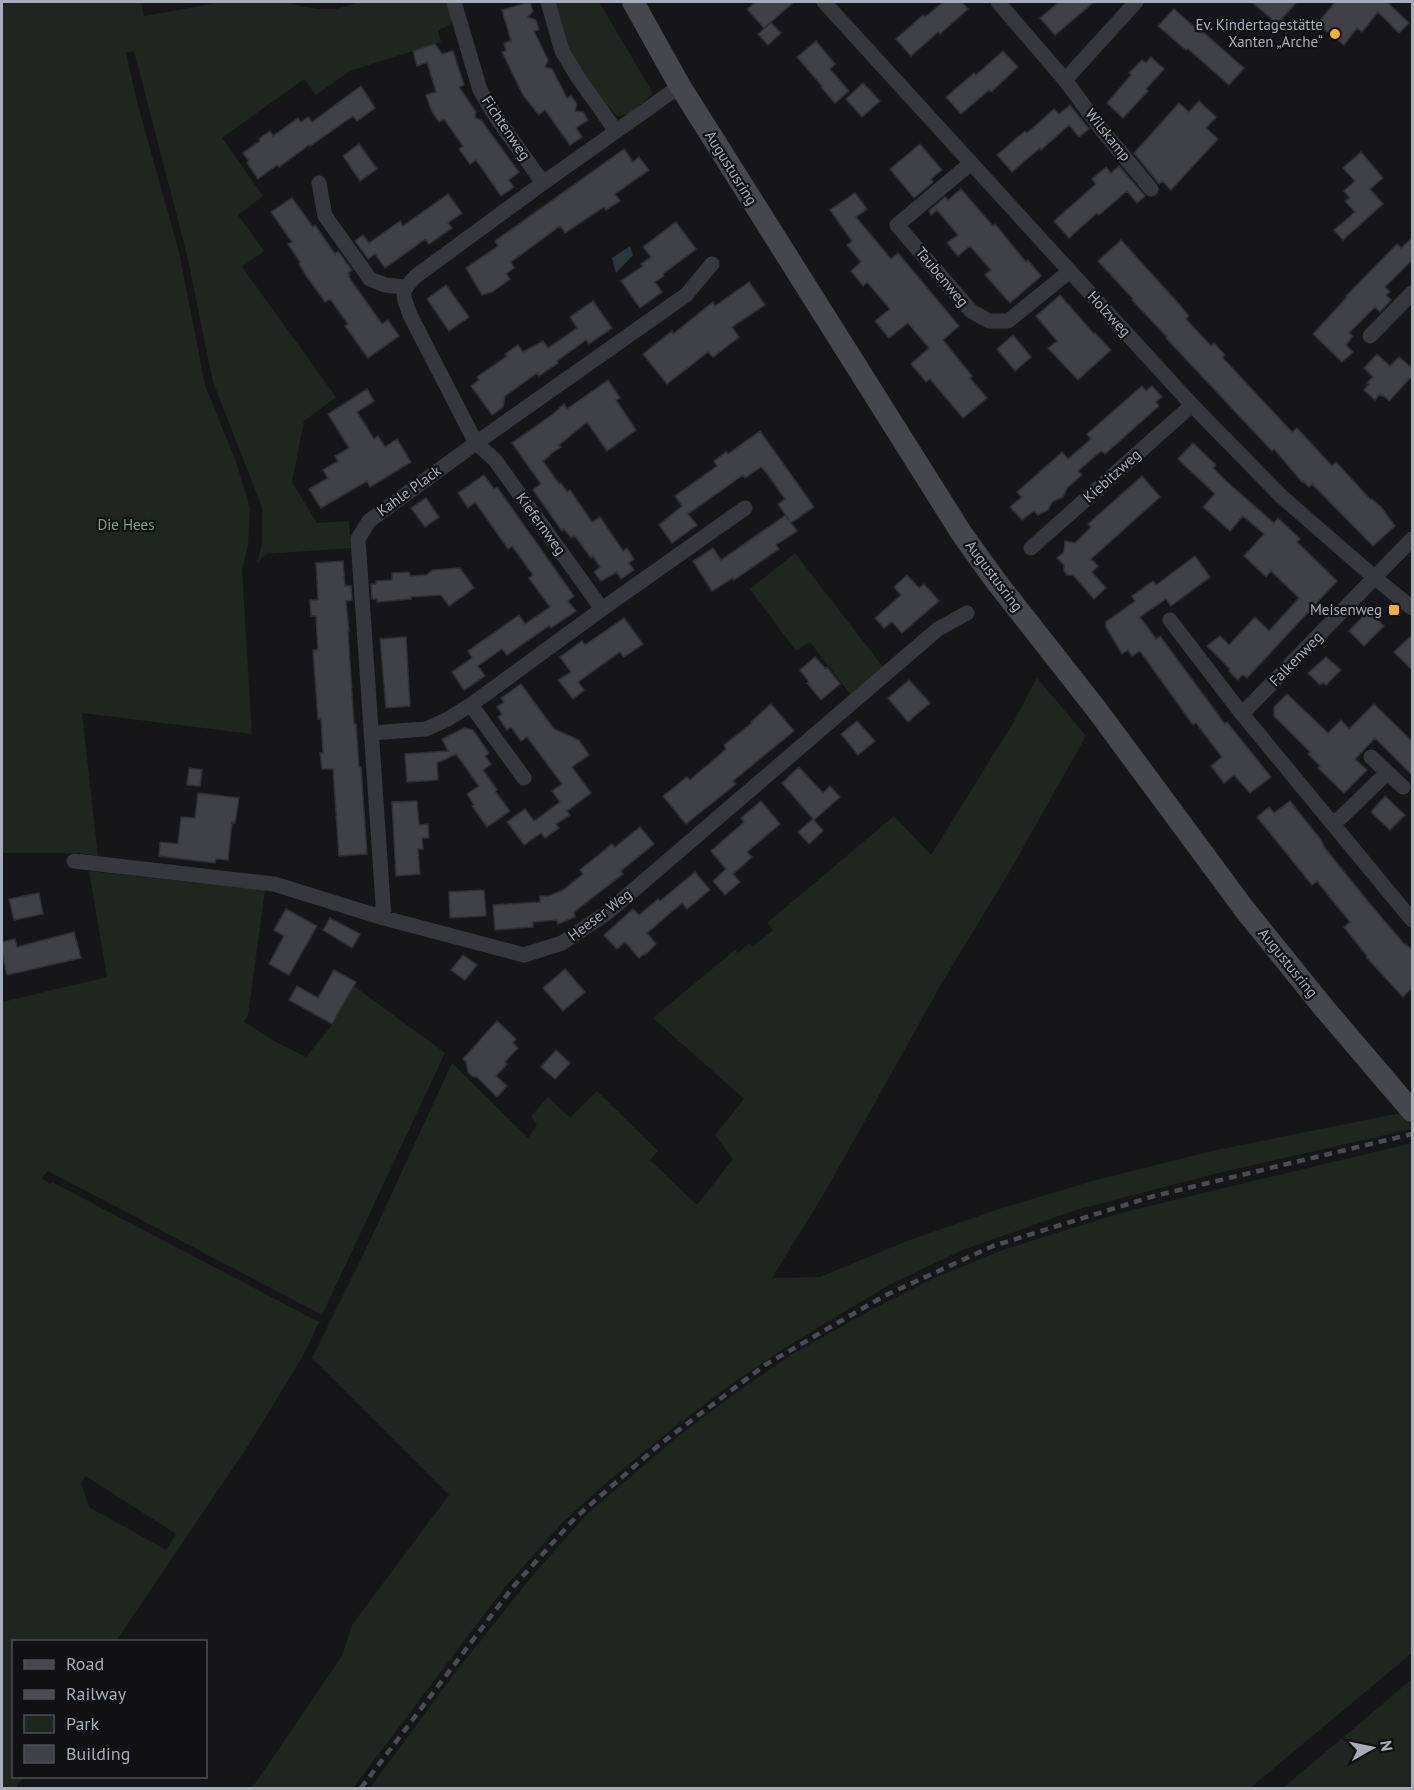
<svg xmlns="http://www.w3.org/2000/svg" width="1414" height="1790" font-family="'PT Sans',sans-serif">
<style>
.green{fill:#1e261f;fill-rule:evenodd}
.water{fill:#2c353c}
.building{fill:#404145;stroke:#303034;stroke-width:1.5}
.lines{fill:none;stroke-linecap:round;stroke-linejoin:round}
.street{stroke:#37383d;stroke-width:15}
.secondary{stroke:#45474d;stroke-width:22}
.rail{stroke:#4a4c52;stroke-width:4.5;stroke-dasharray:8 6;stroke-linecap:butt}
.poi-dot{fill:#f2b134;stroke:#111113;stroke-width:2}
.labels{text-anchor:middle;stroke-width:4.5;stroke-linejoin:round;paint-order:stroke}
.poi-label{font-size:15px;fill:#a8adb8;stroke:#111113;text-anchor:end}
.street-label{font-size:15px;fill:#a8adb8;stroke:#111113}
.park-label{font-size:15px;fill:#7fa381;stroke:#111113}
</style>
<rect width="100%" height="100%" fill="#161618"/>
<!-- green -->
<path class="green" d="M2 2H141L144 16 223 2 287 3 317 9H336L360 2H450L453 12 451 24 438 31 441 42 350 71 316 95 304 79 222 138 263 196 238 215 264 251 242 267 336 397 304 421 292 482 317 523 349 521 351 548 266 554 257 563 262 544V507L213 382 186 251 134 51 126 53 137 102 179 252 205 385 236 462 250 508 248 545 242 571 252 734 82 713 98 856 78 853H2Z
M554 2H599L653 93 630 114 617 116C601 99 575 68 567 47 562 32 558 17 554 2Z
M795 553 883 667 851 695 810 642 796 651 750 589Z
M1037 678 1086 736 1011 869 943 981 825 1192 772 1278 820 1277 907 1241 999 1209 1096 1180 1212 1151 1401 1113 1412 1126V1129L1214 1174 1076 1210 960 1251 889 1285 791 1344 737 1380 673 1428 606 1483 562 1523 505 1587 353 1788H252L342 1656 352 1625 449 1495 312 1358 367 1247 452 1063 528 1138 537 1125 531 1116 548 1097 570 1118 597 1091 658 1151 650 1160 697 1205 733 1159 715 1135 744 1099 653 1018 735 950 738 953 749 943 752 947 773 930 767 923 894 816 931 855 1013 723Z
M89 871 265 890 248 1015 244 1022 276 1042 306 1057 333 1024 354 986 445 1053 322 1315 48 1171 42 1178 50 1184 52 1182 319 1322 304 1354 248 1446 116 1641 14 1642V1776L24 1777 15 1788H2V1002L107 977ZM86 1476 176 1534 166 1550 89 1507 81 1483Z
M1412 1143V1653L1250 1788H370L454 1674 533 1575 588 1513 676 1438 733 1395 794 1353 871 1310 932 1279 1005 1249 1124 1212Z
M1412 1679V1788H1283Z"/>
<!-- water -->
<path class="water" d="M630 246 633 255 616 273 612 258Z"/>
<!-- building -->
<path class="building" d="M530 2 533 11 528 17 536 20 539 30 534 31 548 60 545 67 552 69 567 98 571 96 577 104 575 111 583 112 588 120 576 128 582 137 570 145 545 110 539 115 523 95 502 52 506 51 504 43 511 41 502 10Z
M756 2H794L764 28 747 9Z
M943 2H962L968 9 940 34 938 32 911 56 896 39 923 15 925 17Z
M1059 2H1094L1055 35 1040 18Z
M1252 2H1297L1277 24Z
M1335 2H1387L1409 23 1399 33 1378 12 1362 32 1357 28 1344 45 1317 24Z
M1174 9 1201 33 1203 32 1244 68 1229 85 1188 49 1186 50 1158 26Z
M771 23 781 33 768 45 758 34Z
M816 41 835 64 830 69 849 91 835 103 821 87 822 86 797 57Z
M435 44 442 54 453 51 464 85 459 87 476 112 475 118 481 120 519 172 509 180 514 187 501 196 476 160 470 164 459 149 463 146 444 119 439 122 432 112 426 95 436 92 427 62 417 66 413 51Z
M1003 51 1018 67 991 92 989 90 961 114 946 97 974 73 976 75Z
M1151 57 1164 69 1146 89 1148 91 1123 118 1107 103 1131 75 1129 73 1142 60 1146 63Z
M863 83 880 101 862 117 846 99Z
M361 86 375 108 357 121 353 116 310 146 309 145 279 167 277 165 258 179 247 163 249 161 243 153 260 141 259 139 270 131 273 136 298 118 301 122 308 117 312 122Z
M1199 101 1216 117 1206 128 1218 139 1171 190 1162 181 1159 184 1134 153 1179 103 1189 112Z
M1070 105 1089 129 1079 137 1069 125 1041 150 1040 148 1012 172 997 155 1025 131 1027 133 1054 109 1059 114Z
M359 144 377 169 360 181 343 156Z
M920 144 942 170 931 179 933 182 914 198 890 169Z
M624 149 633 162 639 157 649 170 615 194 620 201 606 210 604 207 565 233 560 226 511 262 514 268 506 274 510 279 492 292 482 295 466 268 498 246 495 241Z
M1361 152 1383 178 1370 189 1383 204 1343 240 1334 230 1355 212 1345 201 1350 198 1344 191 1355 181 1343 168Z
M1119 166 1145 196 1137 203 1127 191 1099 215 1097 213 1069 238 1054 221 1096 184 1092 179 1106 167 1111 173Z
M961 189 993 226 995 224 1026 262 1028 260 1041 276 1010 303 985 275 991 270 970 246 958 256 947 243 958 235 937 210 931 215 929 211 945 197 948 200Z
M855 193 867 209 856 217 891 259 898 253 959 326 943 340 972 376 970 378 987 398 963 418 930 379 926 382 911 364 929 348 908 323 889 338 875 321 890 309 867 282 863 286 851 271 861 262 847 245 852 241 830 210Z
M448 194 462 213 448 223 452 228 429 244 426 240H424L385 268 375 254 368 259 355 241 363 235 369 243 400 221 403 226Z
M292 198 313 227 315 225 335 254 338 251 352 270 348 273 350 275 348 276 382 324 388 320 399 336 368 358 345 326 348 324 330 299 325 302 307 277 299 264 300 262 288 244 292 242 271 212Z
M676 222 696 249 663 274 664 276 655 282 662 292 640 308 621 281 643 266 641 264 651 257 643 247Z
M1413 237V259L1385 287 1390 292 1386 295 1391 300 1380 312 1375 307 1349 333 1353 336 1346 345 1353 352 1342 362 1313 334 1347 297 1346 296 1397 244 1401 248Z
M1121 240 1179 304 1189 316 1186 319 1211 346 1214 343 1225 355 1222 357 1292 432 1297 428 1332 466 1336 462 1371 500 1372 499 1381 507 1395 526 1373 546 1312 484 1309 487 1303 481 1302 482 1274 449 1272 451 1166 338 1167 337 1132 300 1133 299 1098 261Z
M749 282 765 305 732 327 739 337 713 357 708 352 667 384 643 354 672 331 673 334 713 302 715 306Z
M446 285 469 317 449 331 427 299Z
M1060 295 1094 334 1095 333 1111 350 1078 380 1048 348 1057 341 1036 316Z
M593 301 612 328 589 344 586 340 557 361 558 363 539 376 537 373 505 396 503 407 492 415 471 386 479 380 477 377 507 356 505 354 518 345 523 352 543 341 548 348 577 328 570 317Z
M1013 335 1031 357 1015 371 997 349Z
M1377 354 1390 366 1399 357 1413 369V375L1389 401 1383 395 1382 396 1380 394 1375 400 1364 390 1369 384 1367 383 1373 377 1364 368Z
M608 380 620 398 616 400 636 430 607 451 587 422 559 445 561 447 549 455 550 456 543 461 559 484 561 483 567 492 570 490 592 522 600 517 623 551 627 548 634 559 629 563 634 570 621 579 617 572 601 581 594 572 600 567 593 556 591 558 574 535 571 538 564 529 562 531 533 490 541 484 512 443 553 414 564 404 567 409Z
M1142 386 1146 391 1152 386 1162 397 1156 402 1159 406 1105 454 1101 451 1078 471 1082 475 1067 488 1063 497 1052 502 1048 510 1038 515 1034 511 1022 520 1010 507 1022 497 1017 492 1062 452 1068 459 1091 439 1087 434Z
M367 389 374 401 357 412 374 439 378 436 385 447 397 439 411 462 370 487 367 481 321 508 309 489 328 478 323 470 338 461 335 456 349 448 328 414Z
M760 431 814 507 791 523 797 531 776 545 779 549 734 580 733 578 712 591 693 561 713 548 721 560 786 515 789 520 778 504 785 499 768 475 761 467 745 478 743 475 688 514 697 525 672 543 659 525 682 506 675 496 717 466 714 461 726 452 728 454Z
M1193 443 1216 465 1213 468 1226 481 1274 523 1278 518 1300 539 1297 542 1337 581 1247 678 1243 674 1238 680 1229 671 1230 669 1207 646 1220 636 1229 645 1255 617 1269 631 1299 598 1271 571 1266 577 1244 556 1264 534 1243 516 1230 531 1203 507 1215 494 1178 459Z
M484 475 494 489 497 487 574 596 568 601 576 611 551 628 549 626 507 655 502 649 478 666 485 676 464 690 452 672 472 658 468 651 519 615 525 624 550 607 529 578 533 575 512 546 508 549 475 502 468 508 458 493Z
M1142 476 1160 497 1091 559 1098 566 1092 572 1106 588 1094 599 1073 575H1067L1064 571V565L1057 558 1064 552 1065 541 1075 543 1091 527 1088 524Z
M426 498 439 517 425 527 411 508Z
M1195 556 1210 577 1171 606 1166 599 1140 617 1156 639 1160 636 1225 724 1227 722 1271 777 1250 793 1234 775 1224 783 1211 766 1222 757 1196 723 1193 725 1140 651 1132 656 1128 650 1122 654 1106 627V622L1135 601 1132 596 1153 581 1156 585Z
M343 561 345 586H351L352 600 346 601 349 631H348L354 724H356L359 767H361L367 854 339 856 333 769H322L320 753H323L321 718 318 719 313 650H318L316 616H311L310 600H318L316 563Z
M460 568 474 588 449 606 441 595 411 597V599L377 602V599H372L371 584H376V581L392 580V573L409 572 410 576 426 575 433 570Z
M907 575 919 588 924 584 939 601 902 633 892 622 884 628 875 618 901 595 894 587Z
M1369 610 1384 626 1364 646 1349 631Z
M624 618 643 644 624 657 620 652 578 682 584 690 573 699 558 680 571 672 560 657 582 641 585 645Z
M1413 634V671L1394 652Z
M406 637 410 706 386 708 380 639Z
M815 657 825 668 827 667 840 684 821 700 807 683 809 682 800 670Z
M1326 657 1341 670 1326 685 1323 682 1320 685 1308 673Z
M909 680 930 703 908 722 888 698Z
M521 684 554 729 579 740 589 755 572 767 591 793 567 811 566 810 570 815 556 824 559 828 545 838 541 833 524 845 507 822 525 809 534 821 560 802 552 791 562 784 527 737 521 741 511 727 507 730 498 717 502 714 497 707 504 702 501 698Z
M1287 694 1328 733 1341 720 1349 729 1374 704 1413 742V776L1375 738 1355 759 1367 770 1344 793 1318 768 1320 766 1308 754 1310 752 1274 716V707Z
M771 704 794 731 733 781 736 784 686 824 663 796 687 777 690 780 726 749 724 745 752 723 751 722Z
M857 721 875 741 858 755 841 734Z
M464 728 473 730 489 753 485 756 491 764 483 770 497 790 495 791 510 811 487 827 472 806 474 805 467 794 479 786 456 754 437 763 438 780 407 782 405 754 448 751 442 739Z
M799 767 823 793 830 786 840 797 814 820 823 831 809 844 798 832 813 819 782 783Z
M189 768 202 770 200 786 187 785Z
M198 793 239 798 235 823 232 822 228 860 216 859 215 863 159 856 160 842 178 844 181 817 195 818Z
M1385 796 1405 815 1390 830 1371 812Z
M417 801 419 825 428 824 429 838H422L423 849H418L420 874 396 876 392 802Z
M761 801 780 824 747 852 752 857 733 874 740 882 725 895 713 881 726 869 711 851 744 822 741 818Z
M1290 801 1321 840 1324 847 1371 905 1405 945 1406 944 1413 951V987L1403 997 1366 957 1367 956 1344 927 1350 922 1328 895 1317 881 1312 885 1257 817 1269 807 1274 813Z
M640 827 654 844 621 871 623 874 574 912 575 917 558 924 557 920 533 922V927L495 930 493 905 540 902V896H549L563 890 583 874 580 870 612 844 615 847Z
M695 872 710 890 687 909 682 903 647 933 656 944 646 954V953L639 958 625 942 617 949 604 935 633 909 639 915 658 899 660 901Z
M484 890 486 916 450 918 449 892Z
M39 893 43 914 14 920 9 899Z
M286 909 317 926 289 975 269 964 284 936 274 930Z
M330 918 360 934 352 948 323 930Z
M74 932 81 958 7 975 2 952V942L15 939 17 947Z
M463 955 477 965 465 980 451 970Z
M565 969 585 992 563 1011 543 988Z
M334 970 356 982 332 1024 289 1000 297 986 318 998Z
M497 1021 516 1039 513 1043 518 1048 505 1062 507 1064 496 1076 507 1086 497 1097 477 1077H473L468 1072 466 1062 463 1059Z
M556 1050 570 1063 555 1079 541 1067Z"/>
<g class="lines">
<!-- street -->
<path class="street" d="M454 2 480 90 496 117 543 183
M548 2 562 51 579 79 616 131
M824 2 1192 405 1281 496 1375 578 1412 608
M998 2 1065 80 1102 130 1151 189
M1065 80 1136 2
M971 163 897 225 971 311 989 321H1008L1070 271
M319 183 325 216 370 279 385 285 405 287
M1370 336 1412 293
M1031 548 1192 405
M602 609 495 460 476 443 410 315C403 294 399 293 416 276L543 183 680 86
M1170 620 1242 714 1412 920
M471 705 524 778
M1242 714 1412 539
M371 733 426 729 448 719 472 704 602 609 745 508
M1371 757 1403 787
M1334 824 1387 773
M74 861 274 884 384 918 524 955 562 943 608 912 938 629 967 613
M384 918 358 539 369 521 476 443 686 295 712 264"/>
<!-- secondary -->
<path class="secondary" d="M633 2 680 86 962 534 995 580 1097 710 1245 910 1324 1008 1412 1111"/>
<!-- rail -->
<path class="rail" d="M361 1788 513 1587 575 1518 659 1445 765 1365 884 1296 993 1246 1154 1196 1412 1134"/>
</g>
<!-- markers -->
<g class="poi-dot">
<circle cx="1335" cy="34" r="6"/>
<rect x="1388" y="604" width="12" height="12" rx="3"/>
</g>
<g class="labels">
<!-- poi labels -->
<g class="poi-label">
<text x="1323" y="30">Ev. Kindertagestätte<tspan x="1323" dy="17">Xanten „Arche“</tspan></text>
<text x="1382" y="615">Meisenweg</text>
</g>
<!-- street labels -->
<g class="street-label">
<text transform="translate(506 128) rotate(56)" y="5">Fichtenweg</text>
<text transform="translate(1108 135) rotate(51)" y="5">Wilskamp</text>
<text transform="translate(731 168) rotate(58)" y="5">Augustusring</text>
<text transform="translate(942 277) rotate(50)" y="5">Taubenweg</text>
<text transform="translate(1109 314) rotate(47)" y="5">Holzweg</text>
<text transform="translate(1112 476) rotate(-42)" y="5">Kiebitzweg</text>
<text transform="translate(409 491) rotate(-36)" y="5">Kahle Plack</text>
<text transform="translate(541 524) rotate(54)" y="5">Kiefernweg</text>
<text transform="translate(994 576) rotate(53)" y="5">Augustusring</text>
<text transform="translate(1296 659) rotate(-46)" y="5">Falkenweg</text>
<text transform="translate(600 915) rotate(-37)" y="5">Heeser Weg</text>
<text transform="translate(1288 963) rotate(51)" y="5">Augustusring</text>
</g>
<!-- park labels -->
<g class="park-label">
<text x="126" y="530">Die Hees</text>
</g>
</g>
<!-- border -->
<rect width="1414" height="1790" fill="none" stroke="#a8adb8" stroke-width="6"/>
<!-- legend -->
<rect x="12" y="1640" width="195" height="138" fill="#111113" stroke="#4d4f55" stroke-width="1.5"/>
<rect x="24" y="1660" width="30" height="9" fill="#45474d" stroke="#4d4f55" stroke-width="1.5"/>
<text x="66" y="1670" font-size="18" fill="#a8adb8">Road</text>
<rect x="24" y="1690" width="30" height="9" fill="#4a4c52" stroke="#4d4f55" stroke-width="1.5"/>
<text x="66" y="1700" font-size="18" fill="#a8adb8">Railway</text>
<rect x="24" y="1715" width="30" height="18" fill="#1e261f" stroke="#4d4f55" stroke-width="1.5"/>
<text x="66" y="1730" font-size="18" fill="#a8adb8">Park</text>
<rect x="24" y="1745" width="30" height="18" fill="#404145" stroke="#4d4f55" stroke-width="1.5"/>
<text x="66" y="1760" font-size="18" fill="#a8adb8">Building</text>
<!-- north arrow -->
<g transform="translate(1372 1748) rotate(81)" stroke="#111113" stroke-width="4.5" paint-order="stroke">
<path d="M0-4.5L10 22L0 15L-10 22Z" fill="#a8adb8"/>
<text y="-9" font-size="16" font-weight="bold" text-anchor="middle" fill="#a8adb8">N</text>
</g>
</svg>
